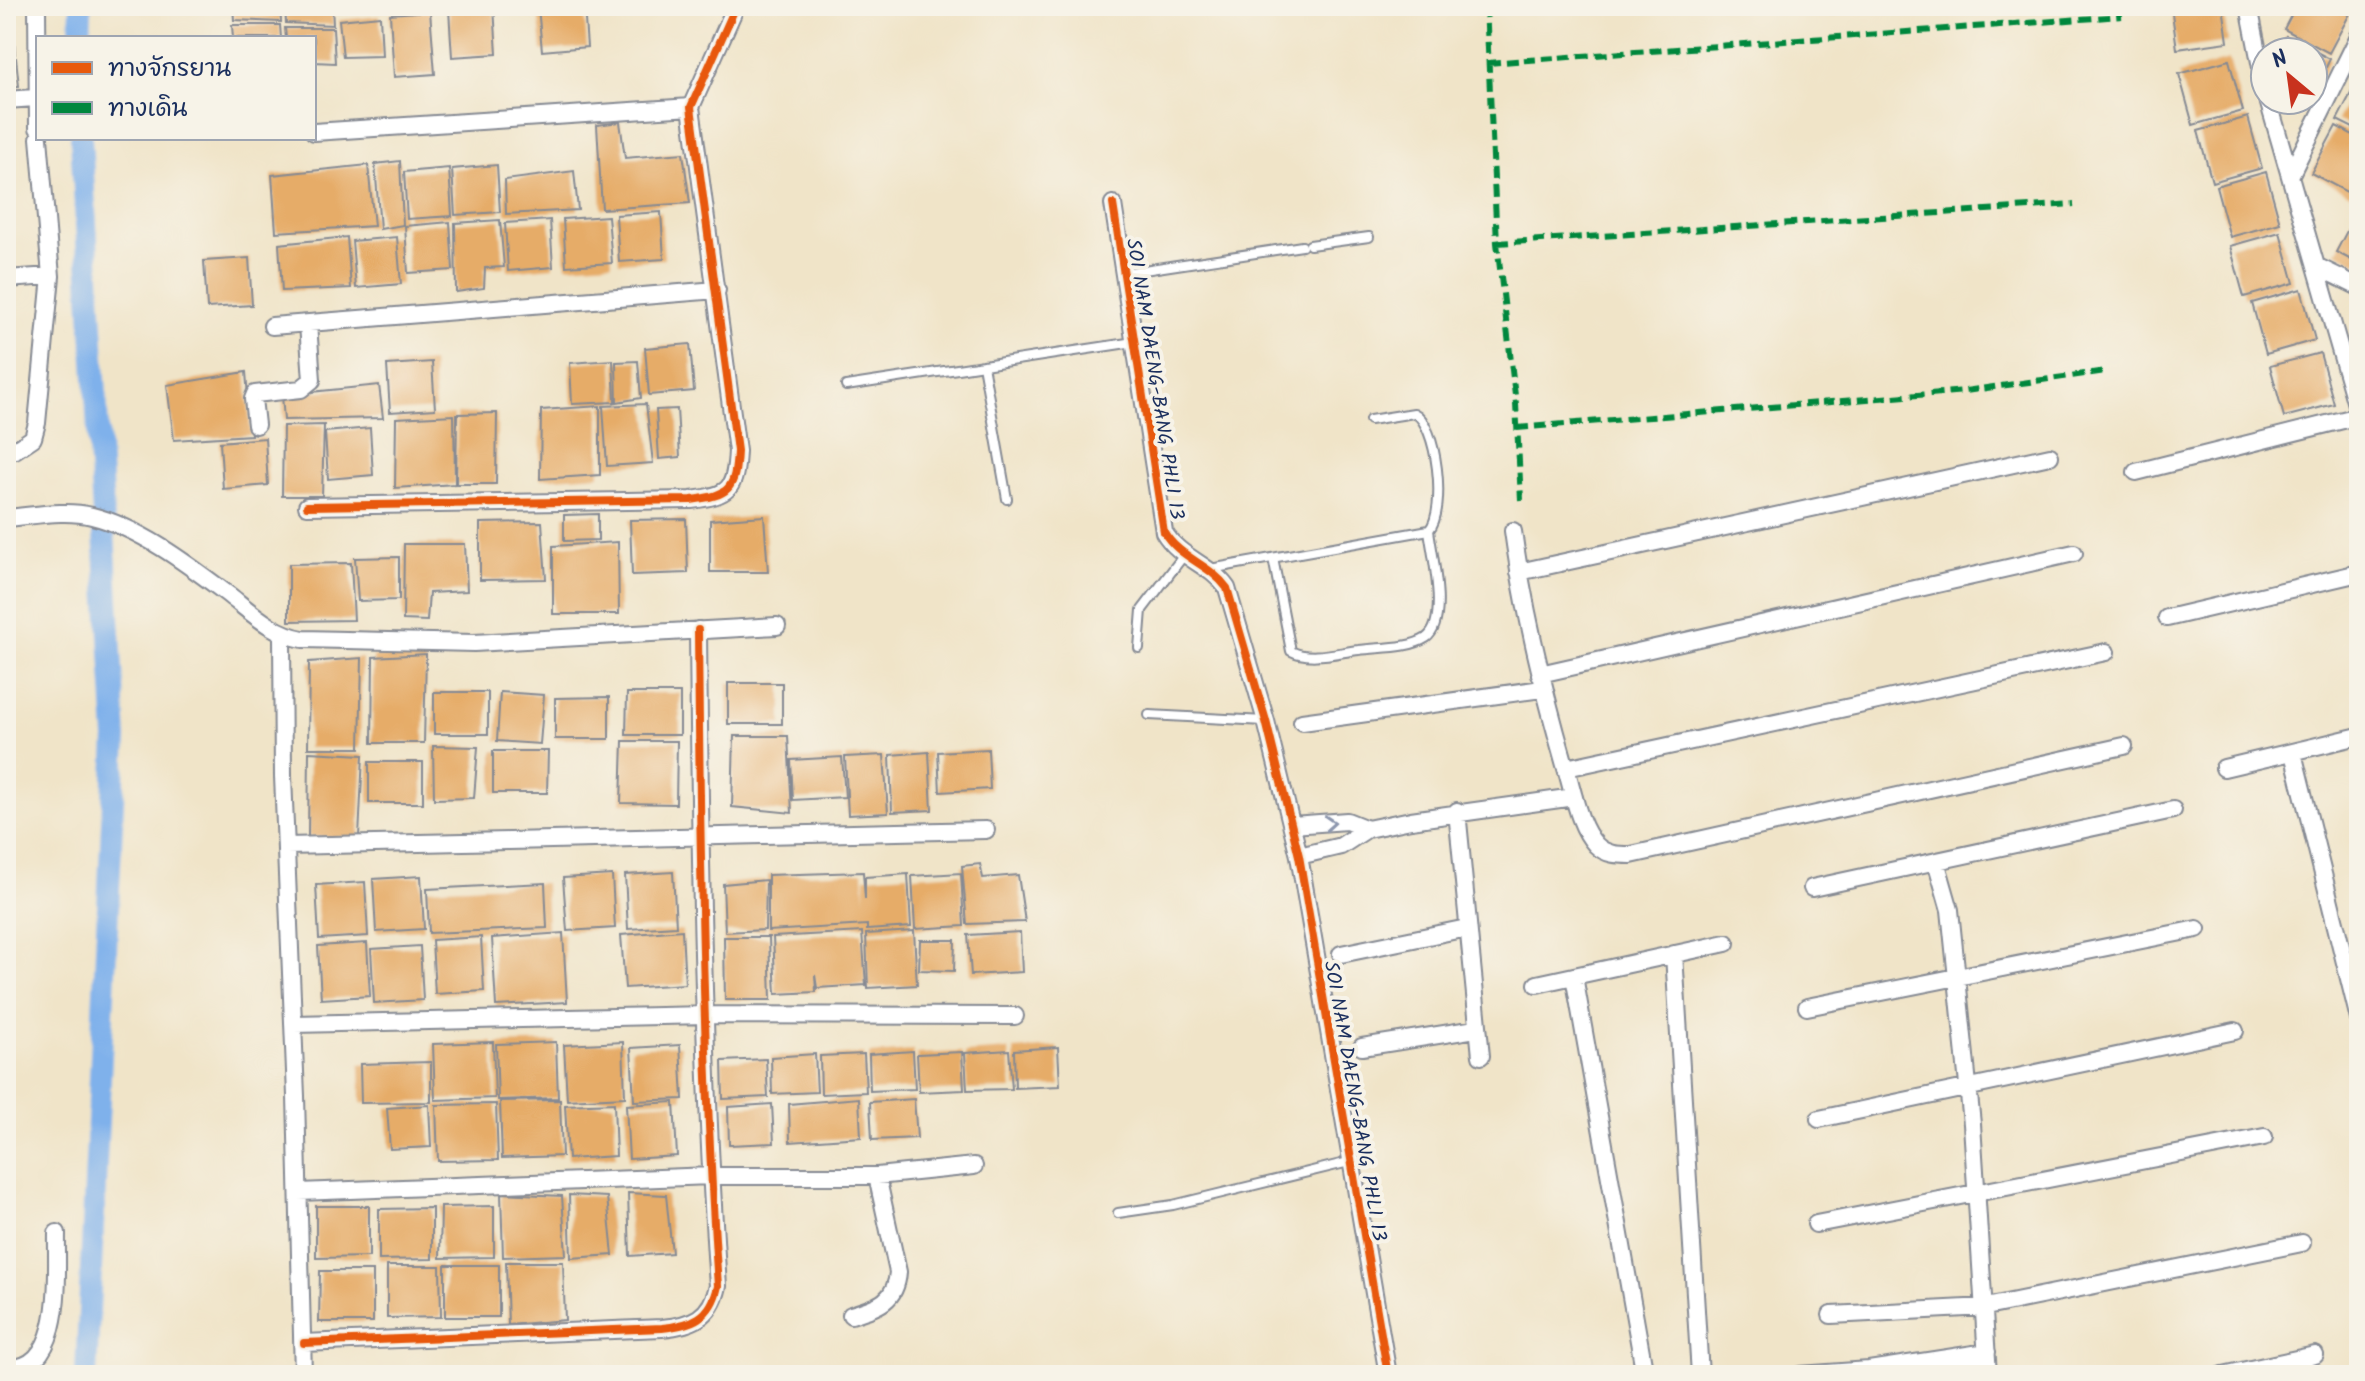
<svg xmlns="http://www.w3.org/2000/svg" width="2365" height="1381" font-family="Kalam,'Playpen Sans Thai',sans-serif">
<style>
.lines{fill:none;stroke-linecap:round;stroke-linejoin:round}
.canal{stroke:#7fb1eb;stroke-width:22}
.building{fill:#e6ac67}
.service-casing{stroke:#868a93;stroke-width:12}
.minor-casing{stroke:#868a93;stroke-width:20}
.service{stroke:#fff;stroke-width:8}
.minor{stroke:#fff;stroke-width:16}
.quiet{stroke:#00873e;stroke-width:6;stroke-dasharray:12 6;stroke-linecap:butt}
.cycleway-casing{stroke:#f7f3e8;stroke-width:13}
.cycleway{stroke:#e8590c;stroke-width:8}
.oneway{stroke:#8d97ae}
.labels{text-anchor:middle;stroke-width:8;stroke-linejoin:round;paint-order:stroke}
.street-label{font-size:20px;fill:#1b2f5e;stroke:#f7f3e8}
</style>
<rect width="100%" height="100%" fill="#f7f3e8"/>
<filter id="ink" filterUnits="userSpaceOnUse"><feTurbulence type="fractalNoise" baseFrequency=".0125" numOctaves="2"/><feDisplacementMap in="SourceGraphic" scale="16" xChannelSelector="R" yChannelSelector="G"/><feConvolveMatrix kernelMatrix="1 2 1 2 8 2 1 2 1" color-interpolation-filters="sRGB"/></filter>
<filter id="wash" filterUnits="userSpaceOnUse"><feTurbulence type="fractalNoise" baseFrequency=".006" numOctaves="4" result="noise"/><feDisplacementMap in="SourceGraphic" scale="32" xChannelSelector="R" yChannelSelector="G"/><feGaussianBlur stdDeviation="1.8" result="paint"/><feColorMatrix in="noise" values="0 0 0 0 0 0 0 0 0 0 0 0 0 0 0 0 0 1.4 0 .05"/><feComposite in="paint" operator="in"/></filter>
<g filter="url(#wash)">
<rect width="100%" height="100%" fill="#f0e4c8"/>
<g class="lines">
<!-- canal -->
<path class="canal" d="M80 38 81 6
M81 138 116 738 86 1375"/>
</g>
<g id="blocks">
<!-- building -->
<path class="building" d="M233 6H280L281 22 234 20Z
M285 6H332L333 25 286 23Z
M538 6H584L587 47 542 51Z
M2171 6H2223L2228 42 2177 49Z
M2296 6H2354L2329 53 2284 29Z
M494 7 497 54 452 57 449 10Z
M430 11 435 74 394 77 390 14Z
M6 15H13L15 54 6 55Z
M380 16 382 56 343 57 339 20Z
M232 25H280L281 38H233Z
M285 28H333L335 63 314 62V38H286Z
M2286 36 2330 59 2313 95V52H2279Z
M16 58 19 86 6 87V59Z
M2229 60 2243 111 2193 125 2179 74Z
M2359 78V131L2337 120Z
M2248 117 2262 168 2212 182 2198 131Z
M620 122 625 158 683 153 690 203 602 209 597 125Z
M2336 126 2359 138 2356 197 2311 173Z
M400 161 403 225 380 229 375 164Z
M368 165 374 226 276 232 272 175Z
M497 165 500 212 455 215 452 169Z
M449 168 452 216 407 219 404 172Z
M574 171 578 210 506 214 505 180Z
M2266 172 2280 223 2230 237 2216 186Z
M2359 208V264L2336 252Z
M661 212 664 259 619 262 616 215Z
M608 216 612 263 566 266 563 219Z
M500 220 504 267 485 268 484 288 456 292 455 223Z
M550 220 553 267 508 271 505 223Z
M450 222 453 270 408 273 405 226Z
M2280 232 2294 283 2244 297 2230 246Z
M347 237 351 288 282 291 279 244Z
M397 237 401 284 356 288 352 241Z
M249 258 252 305 207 308 204 261Z
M2301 289 2315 340 2266 354 2252 303Z
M690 344 694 391 649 395 645 348Z
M2320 353 2334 404 2284 417 2270 366Z
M613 360 615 402 572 404 570 363Z
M638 361 641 398 617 402 616 362Z
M432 362 435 409 390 412 387 365Z
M246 372 251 435 174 440 167 385Z
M379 385 383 418 284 420 282 395Z
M646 404 653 463 607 466 603 406Z
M600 406V475L540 479 541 410Z
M677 409 680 457 659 459 656 410Z
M497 413 496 484H456L457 414Z
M454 415 455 484 395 488 396 418Z
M324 425 322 496H282L283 426Z
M370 428 373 475 328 479 325 432Z
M265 438 268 485 223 489 220 442Z
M598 514V540L564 541V515Z
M764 516 768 572H710V520Z
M686 519 688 573 632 575 630 520Z
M542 522 546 579 480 580V523Z
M618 542 619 614H553V546Z
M404 544H465L467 591 429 593 427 621 403 620Z
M399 557V600L358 601 355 558Z
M351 563 354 620 289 621V564Z
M426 654 424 743H372L373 657Z
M362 658 360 748H308L309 662Z
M728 683H782V724H728Z
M434 692H488V734H434Z
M500 692 544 695 540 744 497 741Z
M627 693H680V735H626Z
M609 697V739H555V698Z
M734 736H788L792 813 732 807Z
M623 741H677L676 804 621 803Z
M433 746 478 747 474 798 434 799Z
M988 749 990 789 940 792 938 752Z
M493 751H548L547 793H493Z
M309 752 363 755 359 837H308Z
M929 752 932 810 892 812 890 755Z
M884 755 888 813 848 815 845 757Z
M842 757 845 797 793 800 791 760Z
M369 762H423V803H369Z
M980 864 983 878 1018 875 1025 922 967 924 962 866Z
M673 872 676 926 628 929 625 875Z
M863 872 865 899V877L908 874 911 927 867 930V925L768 931V875Z
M961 873 964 926 915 929 912 876Z
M612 875 615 928 567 931 563 878Z
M421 876 424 929 376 932 373 879Z
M766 880 765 930 725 932 723 884Z
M365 882 368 936 319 939 316 885Z
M545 883 547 928 429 933 427 889Z
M682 930 685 984 625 988 621 935Z
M914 931 917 985 868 988 866 934Z
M862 932 866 985 817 988 815 975 816 992 776 994 773 937Z
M1020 932 1022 972 971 975 968 935Z
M563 933 567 1002 496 1006 492 938Z
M481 937 484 991 435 994 432 940Z
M724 937H769L771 1000H725Z
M920 940H955L954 971 919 970Z
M367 943 370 996 321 999 318 946Z
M420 946 423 1000 374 1003 371 949Z
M493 1042 495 1098 435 1100 433 1044Z
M556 1042 558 1098 498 1100 496 1044Z
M623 1042 625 1097 567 1100 564 1045Z
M680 1045 683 1099 634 1101 631 1048Z
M1058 1047 1060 1086 1015 1088 1014 1050Z
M1009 1050 1012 1089 967 1090 965 1053Z
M913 1051 915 1089 870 1091 869 1054Z
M962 1052 964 1090 919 1092 917 1054Z
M815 1054 817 1092 772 1094 771 1057Z
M864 1054 866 1092 821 1094 820 1056Z
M766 1059 768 1097 723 1099 722 1061Z
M431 1062V1102L361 1103 360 1064Z
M859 1098 861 1137 790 1142 789 1104Z
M914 1099 917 1138 872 1140 870 1102Z
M560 1100 562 1156 502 1158 500 1101Z
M674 1102 677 1156 629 1159 626 1105Z
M614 1103 616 1156 568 1159 565 1105Z
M496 1104 498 1160 438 1161 436 1105Z
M772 1104 774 1143 729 1145 728 1107Z
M429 1105 431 1147 390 1149 387 1108Z
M501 1193 562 1196 566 1255 503 1257Z
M628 1193 666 1195 672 1253 630 1256Z
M569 1195 607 1197 613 1255 571 1258Z
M316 1206H369V1257L316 1258Z
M494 1206V1257L440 1258 441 1207Z
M432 1208V1259L379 1260V1209Z
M506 1262H563L565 1320 508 1325Z
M445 1265H499V1317H445Z
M387 1266H440L441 1317 387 1318Z
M320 1271H373V1322H319Z"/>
</g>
</g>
<g filter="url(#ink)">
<use href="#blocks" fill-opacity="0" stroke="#868a93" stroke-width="2"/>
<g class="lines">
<defs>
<path id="service" d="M1310 245 1369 237
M1124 273 1302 246
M983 365 1007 499
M846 386 1134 342
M1273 558 1291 651C1310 661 1339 652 1359 650 1378 647 1409 649 1426 638 1449 622 1432 555 1429 530
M1210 569 1429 530C1447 511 1437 423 1414 413L1370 420
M1139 648 1142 610 1184 555
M1149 715 1265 721
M1118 1213 1173 1205 1349 1162"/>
<path id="minor" d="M37 6 38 128
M2249 6 2265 88
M6 100 35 98
M2268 100 2359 415
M314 132 691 107
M2290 176 2359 36
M1113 204 1164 532C1179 558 1210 564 1227 588L1266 721 1299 856 1388 1375
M2316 266 2359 287
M6 279 51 276
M272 326 717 290
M256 425 253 399 255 394 301 389 312 380 308 324
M6 451 15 450 33 438 37 423 51 276 39 138
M2136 472 2359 416
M307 506 691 500C730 495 735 490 737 451L691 107 736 6
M6 518C34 516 64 509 92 516 141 528 190 566 230 596 253 614 274 634 303 639L474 643 777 626
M1513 531C1524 611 1543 688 1565 765 1573 790 1578 826 1596 845 1606 855 1618 855 1631 855L2124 746
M1519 572 2050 456
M2167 618 2359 573
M282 636 283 776 296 1096 303 1375
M1540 674 2074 553
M1302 722 1542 689
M2293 753 2359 1019
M1566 768 2106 652
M2224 768 2359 736
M1457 811 1481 1056
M1292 825 1347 821 1367 829
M286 846 986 830
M1299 856 1341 846 1367 829 1411 820 1574 797
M1936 861 1950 910 1972 1124 1988 1375
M1812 888 2173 810
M1341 954 1467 928
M1674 954 1700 1375
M1574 976 1645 1375
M1537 984 1726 943
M1807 1007 2197 929
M294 1024 707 1015 1015 1016
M1362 1047 1476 1029
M1819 1119 2235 1031
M299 1192 711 1176H877L974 1166
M1816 1224 2264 1137
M851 1315C877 1307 896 1302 898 1272L877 1176
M1831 1315 1986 1307 2302 1243
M304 1343 662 1328C692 1325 711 1318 718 1286 703 1068 700 848 698 630
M6 1368C66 1372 56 1272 57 1233
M285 1375 303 1371
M1800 1375 1869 1370 1987 1352
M2223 1375 2315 1355"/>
</defs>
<!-- service casing -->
<use href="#service" class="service-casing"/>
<!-- minor casing -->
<use href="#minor" class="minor-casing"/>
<!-- service -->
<use href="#service" class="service"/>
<!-- minor -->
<use href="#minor" class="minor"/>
<!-- quiet -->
<path class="quiet" d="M1486 6 1497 243 1516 404 1521 500
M1488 63 2122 16
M1497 243 2074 204
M1517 428 1965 391 2106 371"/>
<defs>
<path id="cycleway" d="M1113 204 1164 532C1179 558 1210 564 1227 588L1266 721 1299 856 1388 1375
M307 506 691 500C730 495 735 490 737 451L691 107 736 6
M304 1343 662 1328C692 1325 711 1318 718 1286 703 1068 700 848 698 630"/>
</defs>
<!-- cycleway casing -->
<use href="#cycleway" class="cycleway-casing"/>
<!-- cycleway -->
<use href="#cycleway" class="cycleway"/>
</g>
<!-- one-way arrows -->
<defs><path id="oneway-chevron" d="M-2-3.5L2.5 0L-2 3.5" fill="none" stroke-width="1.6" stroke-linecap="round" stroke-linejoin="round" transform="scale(2)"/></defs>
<use class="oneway" href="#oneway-chevron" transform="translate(1330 823) rotate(-4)"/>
</g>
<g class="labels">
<!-- street labels -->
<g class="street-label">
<text transform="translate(1156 379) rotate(81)" y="7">SOI NAM DAENG-BANG PHLI 13</text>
<text transform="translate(1356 1101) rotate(80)" y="7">SOI NAM DAENG-BANG PHLI 13</text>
</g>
</g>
<!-- margin -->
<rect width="2365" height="1381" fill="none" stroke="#f7f3e8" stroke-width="32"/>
<!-- legend -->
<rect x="36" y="36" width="280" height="104" fill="#f7f3e8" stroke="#9fa5b1" stroke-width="2"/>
<rect x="52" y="62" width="40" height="12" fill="#e8590c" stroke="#9fa5b1" stroke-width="2"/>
<text x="108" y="76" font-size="24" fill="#1b2f5e">ทางจักรยาน</text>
<rect x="52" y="102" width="40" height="12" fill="#00873e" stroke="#9fa5b1" stroke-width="2"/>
<text x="108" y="116" font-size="24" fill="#1b2f5e">ทางเดิน</text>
<!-- north arrow -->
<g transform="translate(2289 76) rotate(331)"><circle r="38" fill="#f7f3e8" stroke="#9fa5b1" stroke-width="2"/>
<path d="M0-6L14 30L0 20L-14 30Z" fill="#c8321e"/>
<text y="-12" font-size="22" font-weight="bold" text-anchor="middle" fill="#1b2f5e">N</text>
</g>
</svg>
